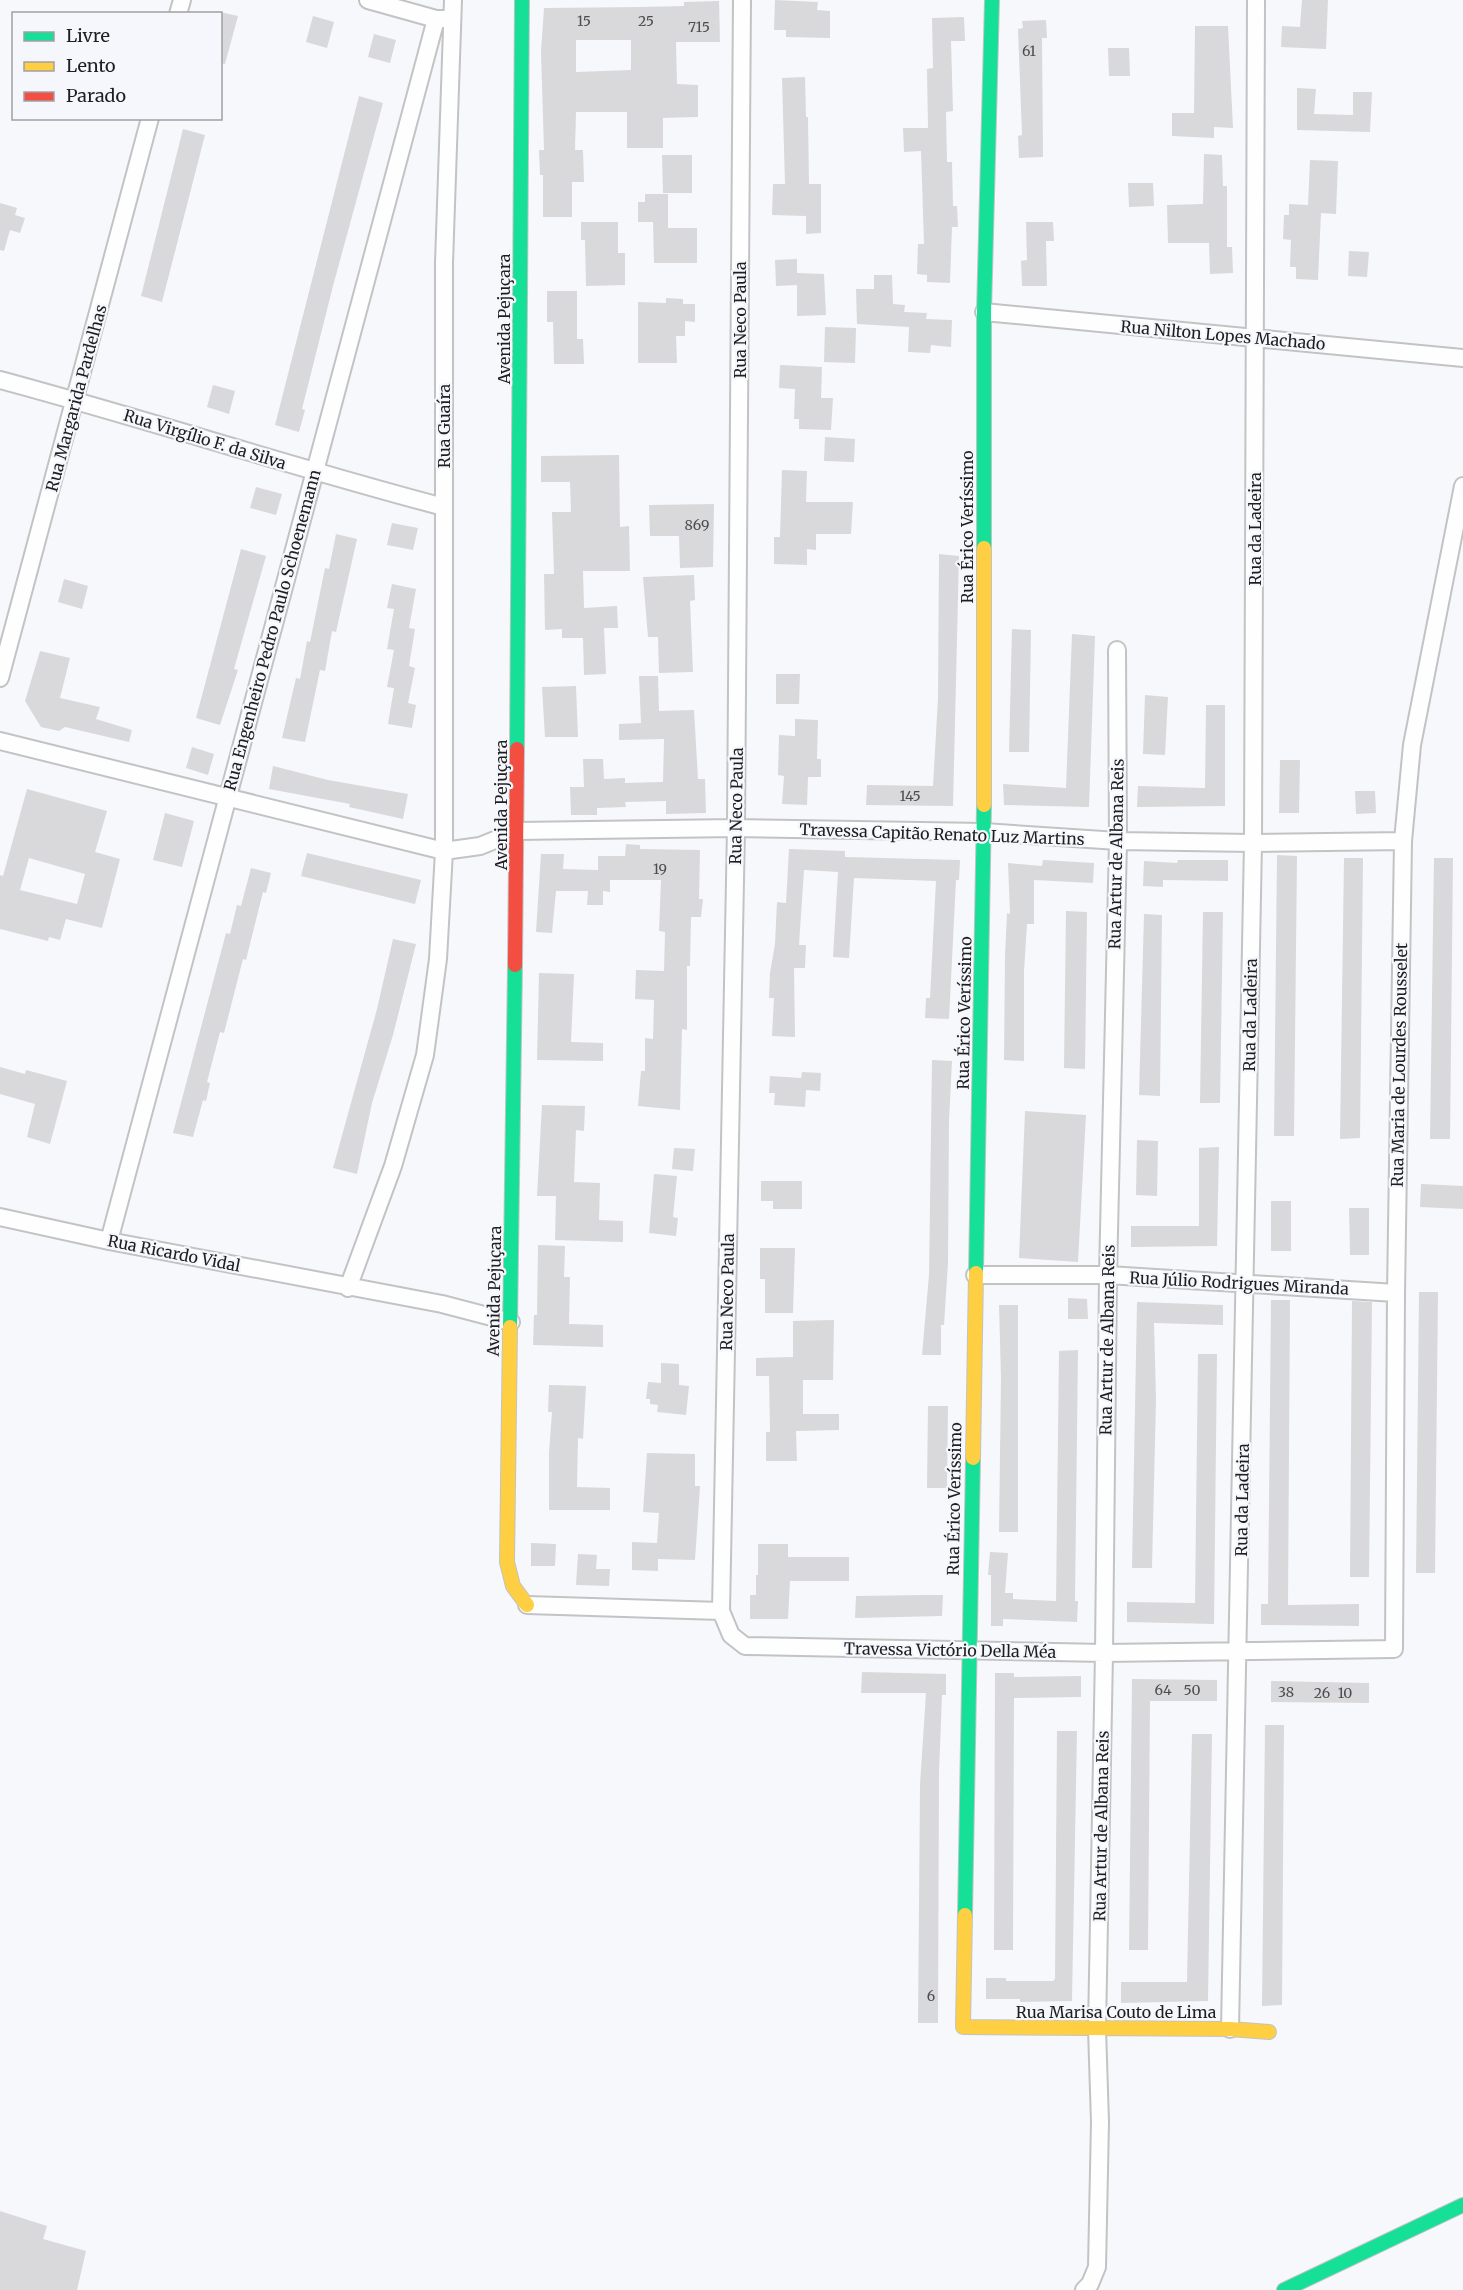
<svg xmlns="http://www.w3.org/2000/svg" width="1463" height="2290" font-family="Merriweather,serif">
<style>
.building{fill:#d9d9db;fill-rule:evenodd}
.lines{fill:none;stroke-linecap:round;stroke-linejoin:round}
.street-casing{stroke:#c2c3c5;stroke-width:20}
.fast-casing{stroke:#c2c3c5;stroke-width:16}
.slow-casing{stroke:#c2c3c5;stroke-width:16}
.jam-casing{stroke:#c2c3c5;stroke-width:16}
.street{stroke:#fefefe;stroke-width:16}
.fast{stroke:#16e098;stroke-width:14}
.slow{stroke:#ffcf43;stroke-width:14}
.jam{stroke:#f24e42;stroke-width:14}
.labels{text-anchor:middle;stroke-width:4.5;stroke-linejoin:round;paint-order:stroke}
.number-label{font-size:14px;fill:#4d4d4f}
.street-label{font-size:16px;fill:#1e1e20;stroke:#f6f7fc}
</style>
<rect width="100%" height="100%" fill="#f7f8fb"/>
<!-- building -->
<path class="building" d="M775 0 818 2 817 10 830 11V38L786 37V30H774Z
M1302 0H1328L1326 49 1281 47 1282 26 1300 27Z
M719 1 720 42H676L677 84 698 85V117L663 118V148H627V112H576L575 150H583L584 182H572V217H543V175H540L539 150H544L541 52 544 8 640 7 684 6V2ZM576 40H631V70L576 72Z
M220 12 238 16 225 64 220 63Z
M313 16 334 22 327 48 306 42Z
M964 17 965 41H951L953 111 946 112 947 162H952L953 206H957L958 227H952L950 283 927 282V275L917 274 918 244H924L921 151 904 152 903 128H928L927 69 933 68 932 18Z
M1046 20 1047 38H1042L1043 157 1019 158 1018 136 1022 135 1018 29 1023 28 1022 21Z
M1195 26H1228L1233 128 1214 127V138L1172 136V113H1194Z
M374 34 396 40 390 63 368 57Z
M1108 48H1129L1130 76H1109Z
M805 77 806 117H808L809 184H821V233L806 234V216L772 215 773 184H785L782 78Z
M1297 88 1316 89 1314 114 1353 115V92H1372L1370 132 1297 130Z
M359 96 383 103 333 286 302 409 305 410 299 432 275 425Z
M183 129 205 135 162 302 141 296Z
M1204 154 1222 155 1223 186H1227V247H1232L1233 273 1210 274 1209 243H1168L1167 205 1203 204Z
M662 155H692V193H663Z
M1310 160 1338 161 1336 214 1321 213 1318 280 1296 279V267H1290L1291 240 1283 239 1284 215H1289V204L1308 205Z
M1128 183H1153L1154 206 1129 207Z
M645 194H668V228H697V263H654L653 222H638V202H645Z
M0 203 17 208 15 215 25 218 20 233 10 230 4 251 0 250Z
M581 222H618V253H625V285L586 286 585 240H581Z
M1026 222H1053L1054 241H1046L1047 286H1022L1021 261 1027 260Z
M1349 251 1369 252 1367 277 1348 276Z
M797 259V273L824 274 826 315 797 316V285L776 286 775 260Z
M874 275H892L893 304 905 305 904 312 927 313 926 319 952 320 951 347 931 345 930 353 908 352 909 327 857 324 856 289H874Z
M547 291H577V339H583L584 364H554L553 322H547Z
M666 298 683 299V304H695V322L685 321V336H676L677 363H638V302L666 303Z
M825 327 856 328 855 363 824 362Z
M780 365 822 367 821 398H833L831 430 799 429V419H794L795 389 779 388Z
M213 385 235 391 229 414 207 407Z
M825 437 855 439 854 462 824 461Z
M619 455 620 527 629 526 630 571H583L584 608 617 606 618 628H604L606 674 584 675 583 638H562V629L545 630 544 574H554L552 512H571L570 482H541V456Z
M782 470 807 471 806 502H853L851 534H816V550L807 549V565L774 564V537H780Z
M256 487 282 494 276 515 250 508Z
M714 504 713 567 680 568 679 536H650L649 505Z
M392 523 418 528 413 550 387 545Z
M336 534 357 539 336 632 332 631 325 671 320 670 305 742 282 738 296 678 300 679 307 641 310 642 325 568 329 569Z
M241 549 266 556 234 669 238 670 220 725 196 718Z
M939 554 959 556 953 806 866 805 867 785 933 786 938 698Z
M694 575 695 600 690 601 693 672 659 673 658 637H648L643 577Z
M64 579 88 586 82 609 58 602Z
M392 584 416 589 409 628 415 629 409 666 415 668 408 703 416 705 412 728 388 724 394 688 387 687 394 650 387 649 394 609 387 608Z
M1012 629 1031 630 1029 752H1009Z
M1072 634 1095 636 1089 807 1004 805 1003 784 1066 788Z
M40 651 70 658 60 698 100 707 96 719 132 730 129 742 65 727 59 731 41 727 25 701Z
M776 674H800L799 704H776Z
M639 676H658L659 711 694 710 698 779H705L706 813 666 814V801L625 802 626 807 597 808V815H571L570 787H584L583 759H603L604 779 625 778V783L663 782 664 739 619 740V724L641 723Z
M576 686 578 737H545L542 687Z
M1145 695 1168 697 1165 755 1143 754Z
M1206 705H1225V806L1137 807 1138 786 1205 788Z
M795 719 818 720 817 759H821V777H808L807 805 782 804 784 776 778 775 779 735 795 736Z
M192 747 214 754 208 775 186 768Z
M1280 760H1300L1299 813H1279Z
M273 766 328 780 408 794 403 819 349 807 350 804 269 789Z
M27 789 107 811 95 852 120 859 102 928 66 919 60 940 49 937 48 941 0 929V875L3 876ZM29 858 85 874 77 904 20 890Z
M1355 791H1375L1376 813 1356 814Z
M165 813 194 821 182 867 153 860Z
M626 844 640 845V849L700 850 699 899H703L701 917H691L690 966H687V1030L682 1029 680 1110 638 1106 641 1071H645V1038L653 1039 654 1000 635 999 636 970 664 971 665 932 659 931 661 880H610V892L603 891V905H587L588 891H556L552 933 536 932 541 854H564L563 869 598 870V856H625Z
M789 849 845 851V857L960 860 959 880H956L949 1019 925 1018 926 998H930L936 881 854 878 849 958 833 957 838 872 804 870 799 945H806L805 968H794L795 1037 772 1036 774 998H769L770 973 775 944 777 902 786 903Z
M307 853 421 880 415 904 301 876Z
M1277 855 1297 856 1294 1136H1274Z
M1344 858H1363L1360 1138 1340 1139Z
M1434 858H1453L1450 1139H1430Z
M1043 860 1094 863 1093 883 1034 880V924H1027L1024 971V1061L1004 1060 1005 956 1007 913 1010 914 1008 863 1042 866Z
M1178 860H1228V881L1163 880V887L1143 886 1144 861 1177 863Z
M251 868 271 873 266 893 263 892 246 960 243 959 224 1033 220 1032 207 1082 210 1083 206 1101 203 1100 193 1137 173 1133 226 933 230 934 237 905 241 906Z
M1066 911 1087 912 1085 1069 1064 1068Z
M1203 912H1223L1220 1103H1200Z
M1144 914 1162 915 1160 1096 1139 1095Z
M393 939 416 944 393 1035 372 1103 357 1174 333 1168 377 1009Z
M539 973 574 974 571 1042 603 1043V1061L537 1060Z
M932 1060 952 1061 949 1121 948 1263 944 1325H941V1355H922L929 1275Z
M0 1067 25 1074 26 1070 67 1081 50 1144 27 1137 35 1104 0 1094Z
M802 1072 821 1073 820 1091 806 1090 805 1107 774 1105 775 1093H769L770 1076 801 1078Z
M542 1105 585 1106 584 1131 576 1130 574 1182 600 1183 599 1220 623 1221V1242L555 1240 556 1196H537Z
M1025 1111 1086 1115 1078 1262 1019 1258Z
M1137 1140 1158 1141 1157 1196 1136 1195Z
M1219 1147 1217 1246 1131 1247V1226H1199V1148Z
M674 1148 695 1149 693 1171 672 1169Z
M654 1174 677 1176 673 1217 678 1218 676 1236 649 1233Z
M761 1181H802V1209H773V1201H761Z
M1421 1184 1463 1186V1209L1420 1207Z
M1271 1201H1291V1251H1271Z
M1349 1208H1369V1255H1350Z
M538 1245 565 1246 564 1277H570L569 1324 603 1325V1347L533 1345 534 1315H537Z
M760 1248H795L793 1313H765V1279H760Z
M1419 1292H1438L1435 1573H1416Z
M1068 1298 1087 1299 1088 1319H1068Z
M1271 1300H1290L1288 1605 1359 1604V1626L1261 1625V1604H1268Z
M1352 1301 1372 1302 1369 1577H1350Z
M1137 1302 1223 1305V1325L1154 1323 1156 1399 1152 1568H1132Z
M999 1305H1018V1532H999L1001 1378Z
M834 1320 833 1380H803V1414H839V1430L796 1431 797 1461H766V1432H770L769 1376H756V1358L793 1357V1321Z
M1078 1350 1075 1601H1078L1077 1622 1003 1619V1626H991V1575H988L990 1552 1008 1553 1005 1593H1013V1599L1056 1601 1059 1351Z
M1198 1354H1217L1214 1624 1127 1622V1602L1195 1603Z
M661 1363 679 1364V1385L689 1386 686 1415 657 1412 658 1405 650 1404V1399H646L648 1382 661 1383Z
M549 1385 586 1386 583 1439 578 1438 577 1487 610 1488V1510H549V1452L552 1412H548Z
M928 1406H948L947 1488H927Z
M647 1453 695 1454V1486H700L695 1560 658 1559V1571L632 1570V1542L657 1543 659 1513 643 1512Z
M531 1543 556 1544 555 1566H531Z
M758 1544H788V1557H849V1581H790L788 1619H750V1595H756V1575H758Z
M578 1554 597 1555 596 1569H610L609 1586 576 1585Z
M924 1595H943L942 1616 855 1618 856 1596Z
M862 1672 946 1674V1695H942L939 1773 938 2023H918L920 1785 926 1693H861Z
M995 1673H1014V1677L1081 1676V1697L1014 1698 1013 1950H994Z
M1132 1679 1217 1680V1701H1150L1148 1950H1129Z
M1271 1681 1369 1683V1703L1271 1702Z
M1265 1725H1284L1282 2005 1262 2006Z
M1057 1731H1077L1072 2001 1020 2002V1999H986V1978H1006V1981H1053L1055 1979Z
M1192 1734H1212L1208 2001 1121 2003V1982H1187Z
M0 2211 47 2226 43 2239 86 2251 77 2290H0Z"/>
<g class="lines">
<defs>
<path id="street" d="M368 0 436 19H445
M178 14 182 0
M984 312 1463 358
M0 380C149 420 295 468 444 507
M0 678 150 118
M0 741 444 851 480 846 517 831 736 828 984 832 1118 841 1253 843 1403 841
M0 1217 109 1241 442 1304 511 1322
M109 1241 436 19
M975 1275H1108L1396 1293
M348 1288 393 1166 425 1055 438 959 444 851V263L453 0
M527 1605 721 1611 731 1635 745 1646 1104 1653 1394 1649 1396 1293 1403 841 1412 745 1463 486
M721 1611 736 828 742 0
M1230 2029 1253 843 1256 0
M1084 2290 1090 2284 1097 2267 1100 2122 1097 2029 1104 1653 1108 1275 1118 841 1117 650"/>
<path id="fast" d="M984 548V312L992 0
M517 749 522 0
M976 1273 984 805
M510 1327 515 965
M965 1915 973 1458
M1284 2290 1463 2205"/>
<path id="slow" d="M984 548V805
M510 1327 507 1562 513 1586 527 1605
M973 1458 976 1273
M965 1915 963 2027 1230 2029 1269 2032"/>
<path id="jam" d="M515 965 517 749"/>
</defs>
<!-- street casing -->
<use href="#street" class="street-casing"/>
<!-- fast casing -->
<use href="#fast" class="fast-casing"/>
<!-- slow casing -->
<use href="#slow" class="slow-casing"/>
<!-- jam casing -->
<use href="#jam" class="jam-casing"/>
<!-- street -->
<use href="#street" class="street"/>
<!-- fast -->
<use href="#fast" class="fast"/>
<!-- slow -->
<use href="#slow" class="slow"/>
<!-- jam -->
<use href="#jam" class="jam"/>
</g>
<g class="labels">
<!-- number labels -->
<g class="number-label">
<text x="584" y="26">15</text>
<text x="646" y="26">25</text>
<text x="699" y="32">715</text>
<text x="1029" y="56">61</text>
<text x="697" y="530">869</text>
<text x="910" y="801">145</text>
<text x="660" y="874">19</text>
<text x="1163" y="1695">64</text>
<text x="1192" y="1695">50</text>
<text x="1286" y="1697">38</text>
<text x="1322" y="1698">26</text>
<text x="1345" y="1698">10</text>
<text x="931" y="2001">6</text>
</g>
<!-- street labels -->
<g class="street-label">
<text transform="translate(504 319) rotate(-90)" y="6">Avenida Pejuçara</text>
<text transform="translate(740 320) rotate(-90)" y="6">Rua Neco Paula</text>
<text transform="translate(1223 335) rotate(5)" y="6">Rua Nilton Lopes Machado</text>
<text transform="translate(76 398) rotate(-75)" y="6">Rua Margarida Pardelhas</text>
<text transform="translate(444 426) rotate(-90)" y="6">Rua Guaíra</text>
<text transform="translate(205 439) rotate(17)" y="6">Rua Virgílio F. da Silva</text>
<text transform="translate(967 527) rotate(-90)" y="6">Rua Érico Veríssimo</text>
<text transform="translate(1255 529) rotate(-90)" y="6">Rua da Ladeira</text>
<text transform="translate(272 630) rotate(-75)" y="6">Rua Engenheiro Pedro Paulo Schoenemann</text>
<text transform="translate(501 805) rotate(-90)" y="6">Avenida Pejuçara</text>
<text transform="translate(736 806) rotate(-89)" y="6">Rua Neco Paula</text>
<text transform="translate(942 834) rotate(2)" y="6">Travessa Capitão Renato Luz Martins</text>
<text transform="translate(1116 854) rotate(-89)" y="6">Rua Artur de Albana Reis</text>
<text transform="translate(964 1013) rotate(-89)" y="6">Rua Érico Veríssimo</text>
<text transform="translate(1250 1015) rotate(-89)" y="6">Rua da Ladeira</text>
<text transform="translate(1399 1065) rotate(-89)" y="6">Rua Maria de Lourdes Rousselet</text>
<text transform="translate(174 1253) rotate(11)" y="6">Rua Ricardo Vidal</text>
<text transform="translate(1239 1283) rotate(3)" y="6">Rua Júlio Rodrigues Miranda</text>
<text transform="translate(494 1291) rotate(-89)" y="6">Avenida Pejuçara</text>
<text transform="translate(727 1292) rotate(-89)" y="6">Rua Neco Paula</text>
<text transform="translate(1107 1340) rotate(-89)" y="6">Rua Artur de Albana Reis</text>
<text transform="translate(954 1499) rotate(-89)" y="6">Rua Érico Veríssimo</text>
<text transform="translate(1242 1500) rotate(-89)" y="6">Rua da Ladeira</text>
<text transform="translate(950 1650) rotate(1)" y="6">Travessa Victório Della Méa</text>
<text transform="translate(1101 1826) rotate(-89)" y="6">Rua Artur de Albana Reis</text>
<text x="1116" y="2018">Rua Marisa Couto de Lima</text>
</g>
</g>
<!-- legend -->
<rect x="12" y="12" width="210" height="108" fill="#f6f7fc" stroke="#a0a0a4" stroke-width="1.5"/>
<rect x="24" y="32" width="30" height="9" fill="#16e098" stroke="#a0a0a4" stroke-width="1.5"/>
<text x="66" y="42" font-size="18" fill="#1e1e20">Livre</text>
<rect x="24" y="62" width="30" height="9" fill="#ffcf43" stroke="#a0a0a4" stroke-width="1.5"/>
<text x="66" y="72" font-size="18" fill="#1e1e20">Lento</text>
<rect x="24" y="92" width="30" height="9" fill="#f24e42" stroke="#a0a0a4" stroke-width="1.5"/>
<text x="66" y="102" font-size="18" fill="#1e1e20">Parado</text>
</svg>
